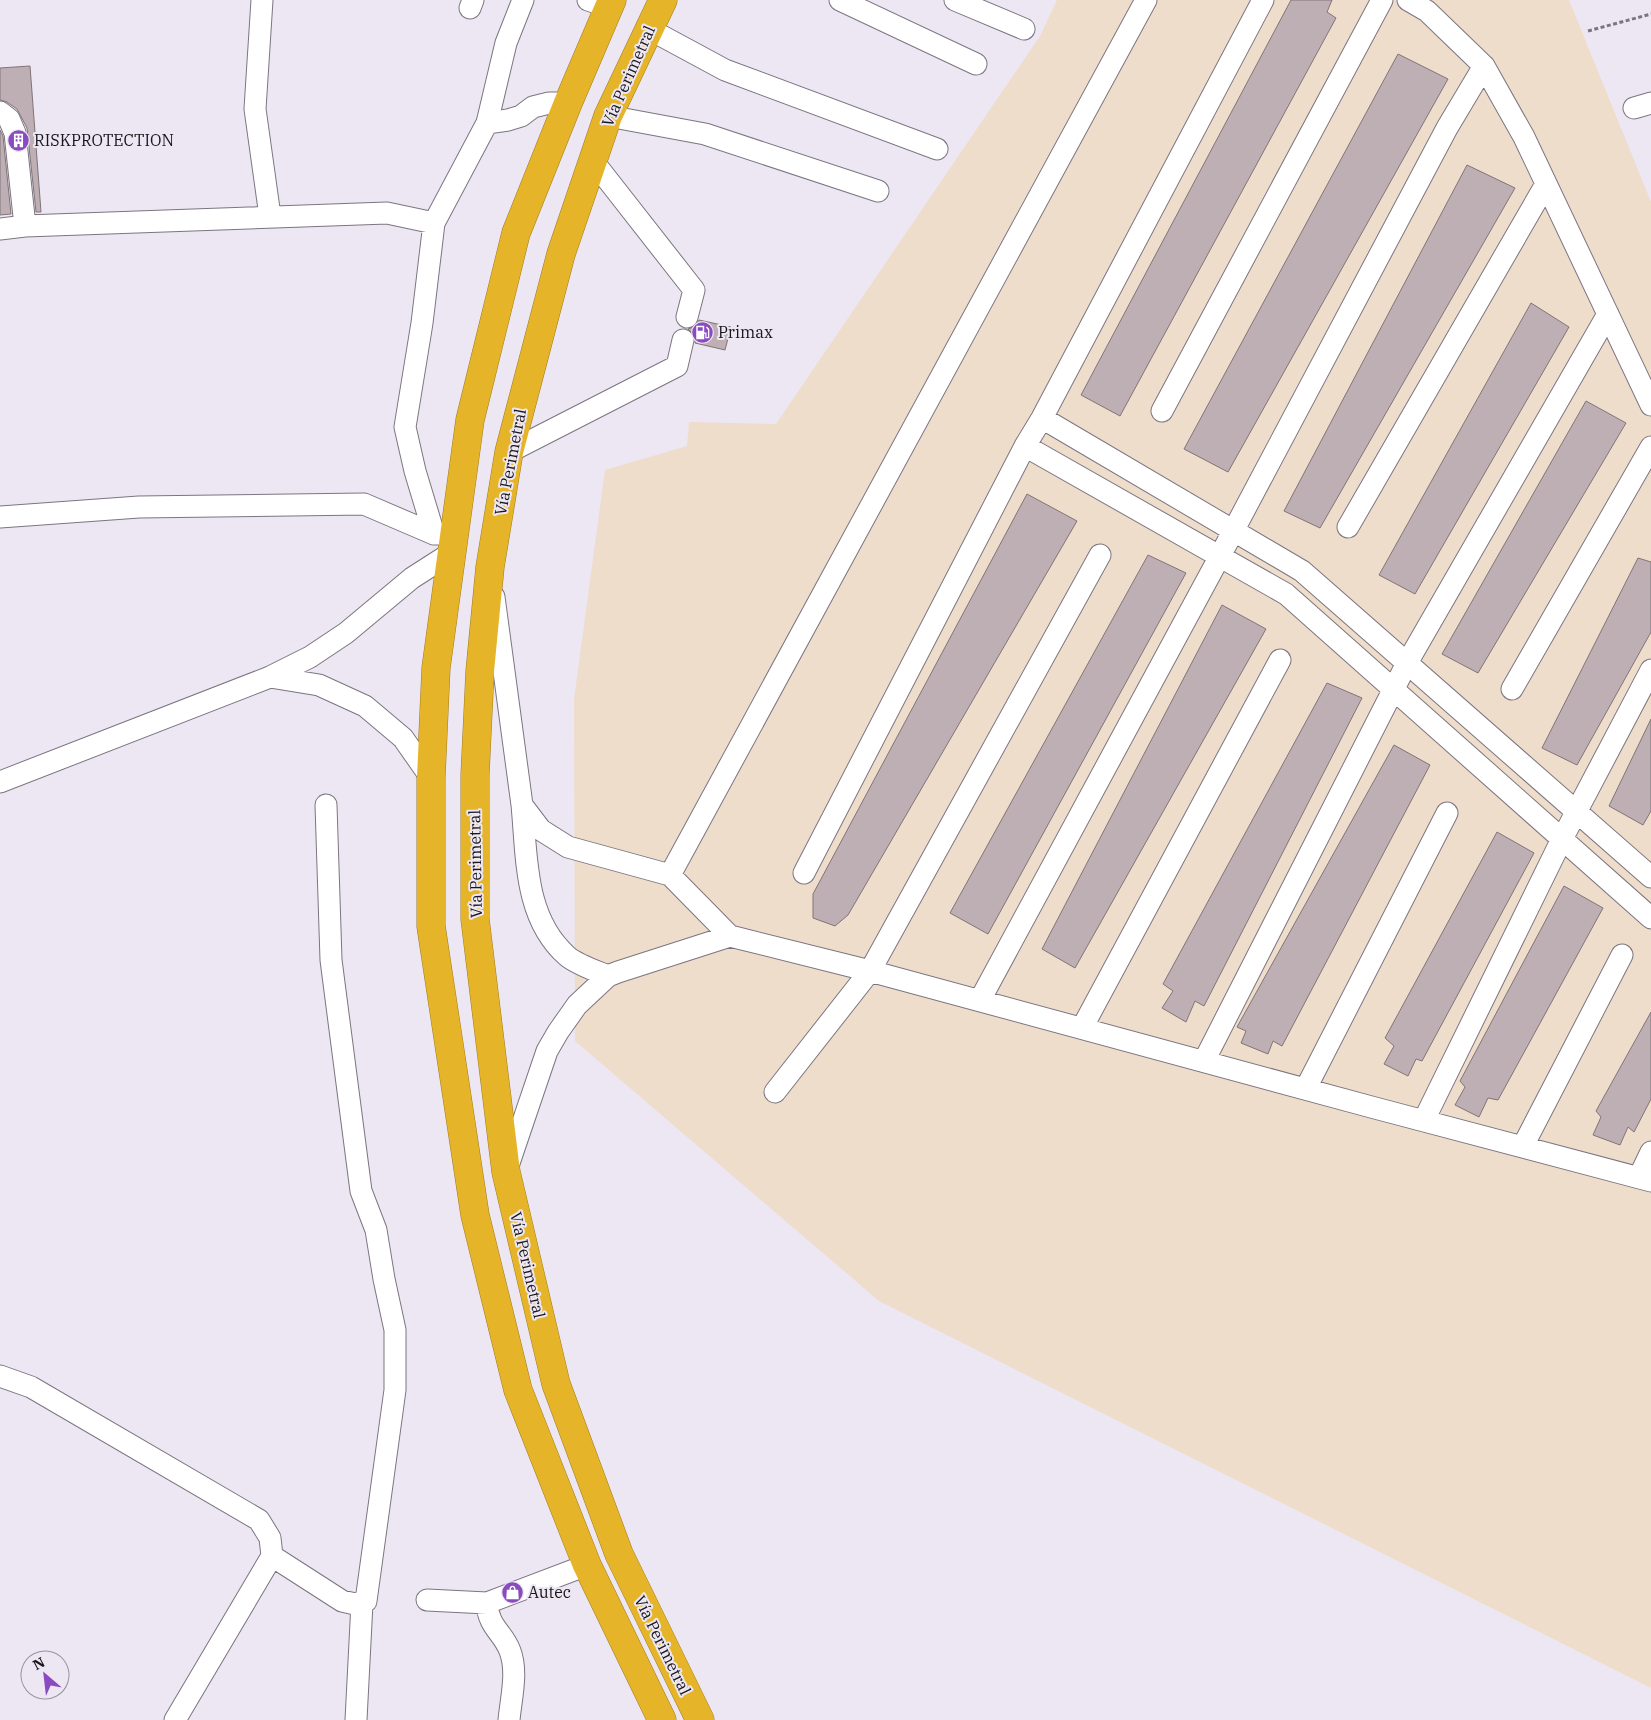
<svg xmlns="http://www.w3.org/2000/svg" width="1651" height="1720" font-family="'IBM Plex Serif',serif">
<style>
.commercial{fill:#eeddcb}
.building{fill:#bdafb4;stroke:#817478}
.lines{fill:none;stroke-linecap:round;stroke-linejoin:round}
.minor-casing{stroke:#7c7580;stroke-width:23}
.highway-casing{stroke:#9e7d23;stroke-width:29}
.path{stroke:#7a767e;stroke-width:3;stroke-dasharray:4 2.5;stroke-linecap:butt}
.minor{stroke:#fff;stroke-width:21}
.highway{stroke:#e6b428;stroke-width:28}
.labels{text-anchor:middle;stroke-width:4;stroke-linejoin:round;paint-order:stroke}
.street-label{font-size:16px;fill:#19171b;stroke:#ede7f3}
.poi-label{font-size:16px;fill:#19171b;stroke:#ede7f3;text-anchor:start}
</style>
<rect width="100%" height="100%" fill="#ede7f3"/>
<!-- commercial -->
<path class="commercial" d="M1057 0H1569L1651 202V1688L879 1301 575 1041 574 699 605 470 687 446 689 422 776 424 1040 36Z"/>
<!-- building -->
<path class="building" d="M1291 0H1332L1327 12 1336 18 1120 416 1081 395Z
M1398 54 1448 79 1228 472 1184 449Z
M30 66 41 212H36L27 128 17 109 7 102 0 100V68Z
M0 130 3 136 11 214 0 215Z
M1467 165 1515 188 1320 528 1284 511Z
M1531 303 1569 327 1415 594 1379 575Z
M699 320 731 327 725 350 695 343V336L688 329 696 326Z
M1586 401 1626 423 1478 673 1442 654Z
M1027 494 1077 521 848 915 835 926 813 918V894Z
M1148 555 1186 573 988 934 950 913Z
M1638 558 1651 562V632L1577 765 1542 748Z
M1222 605 1266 629 1075 968 1042 949Z
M1327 683 1362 698 1204 1006 1195 1001 1186 1022 1162 1008 1173 991 1163 984Z
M1651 719V811L1643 825 1609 806Z
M1394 745 1430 765 1282 1046 1273 1041 1268 1054 1241 1043 1246 1031 1237 1027Z
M1497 832 1534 853 1422 1061 1416 1059 1408 1076 1384 1064 1394 1046 1385 1038Z
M1564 886 1603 908 1498 1100 1488 1098 1479 1117 1455 1105 1465 1087 1460 1081Z
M1651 1012V1099L1634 1132 1628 1127 1620 1145 1593 1135 1601 1117 1596 1111Z"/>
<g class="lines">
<defs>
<path id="minor" d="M262 0 255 109 270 216
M588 0 608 7
M840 0 976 64
M955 0 1024 29
M1408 0 1427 11 1484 66 1524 137 1651 405
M470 8 473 0
M649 29 725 70 937 149
M1634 108 1651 103
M0 112 9 119 15 133 25 226
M608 116 705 134 878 191
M487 123 508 120 521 116 533 107 549 103H568
M593 161 694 290 687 317
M434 223 487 123 506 43 523 0
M0 229 25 226 387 213 434 223 422 323 405 427 415 471 434 534
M1162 411 1382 0
M1042 418 1302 571 1651 877
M1025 446 1286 594 1651 918
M509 452 677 366 683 340
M0 517 139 507 364 504 434 534H444
M1348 527 1546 184
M494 597 522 805 541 830 568 847 670 875 730 936 870 971 1375 1108 1651 1181
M270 677 319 685 365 706 403 738 431 778
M1512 689 1651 447
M0 782 270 677 310 657 346 633 412 578 451 553
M522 805C527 857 524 918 567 956 576 964 596 971 608 976
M804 873 1025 446 1042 418 1263 0
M670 875 1146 0
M980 1000 1220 556 1447 128 1484 66
M1082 1028 1280 660
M1204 1061 1407 663 1608 314
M1306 1088 1447 813
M775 1092 870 971 1100 555
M1424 1120 1562 839 1651 670
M1523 1146 1622 955
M507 1169 547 1051 558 1032 577 1005 608 976 618 972 730 936
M1639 1177 1651 1152
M0 1376 31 1387 259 1520 270 1538 272 1556 175 1720
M272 1556 342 1601 355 1604 366 1601 395 1390V1330L384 1279 376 1230 361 1191 348 1091 331 960 326 805
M427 1600 487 1603
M356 1720 362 1603
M509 1720C511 1698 518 1672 510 1651 503 1632 488 1627 487 1603L587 1565"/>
<path id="highway" d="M612 0 568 103 516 233 470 420 436 668 431 778V926L475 1215 518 1390 587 1565 662 1720
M663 0 608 116 561 254 509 452 490 567 480 671 475 775V919L506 1172 556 1384 619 1554 700 1720"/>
</defs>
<!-- minor casing -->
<use href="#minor" class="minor-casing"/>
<!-- highway casing -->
<use href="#highway" class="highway-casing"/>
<!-- path -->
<path class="path" d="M1588 31 1651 14"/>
<!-- minor -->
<use href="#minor" class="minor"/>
<!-- highway -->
<use href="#highway" class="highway"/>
</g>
<!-- icons -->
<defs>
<symbol id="building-disc" viewBox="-11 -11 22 22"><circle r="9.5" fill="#8b4bc0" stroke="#ede7f3"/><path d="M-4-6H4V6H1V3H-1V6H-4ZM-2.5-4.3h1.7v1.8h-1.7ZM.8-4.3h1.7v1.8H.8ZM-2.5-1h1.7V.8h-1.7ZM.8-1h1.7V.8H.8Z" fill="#fff"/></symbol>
<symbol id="fuel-disc" viewBox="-11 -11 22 22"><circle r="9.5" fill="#8b4bc0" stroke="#ede7f3"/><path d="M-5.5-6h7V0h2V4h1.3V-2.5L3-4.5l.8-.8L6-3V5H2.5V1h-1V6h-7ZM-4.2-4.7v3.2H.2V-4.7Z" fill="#fff"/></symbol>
<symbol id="shop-disc" viewBox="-11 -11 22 22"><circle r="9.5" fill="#8b4bc0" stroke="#ede7f3"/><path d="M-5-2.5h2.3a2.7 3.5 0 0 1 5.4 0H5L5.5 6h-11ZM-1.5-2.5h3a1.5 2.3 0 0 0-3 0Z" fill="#fff"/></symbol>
</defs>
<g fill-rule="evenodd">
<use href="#building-disc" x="6" y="128" width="25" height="25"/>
<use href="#fuel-disc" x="690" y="320" width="25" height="25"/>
<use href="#shop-disc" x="500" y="1580" width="25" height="25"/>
</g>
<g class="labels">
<!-- street labels -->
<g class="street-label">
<text transform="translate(628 76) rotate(-66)" y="6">Vía Perimetral</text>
<text transform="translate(510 462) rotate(-79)" y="6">Vía Perimetral</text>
<text transform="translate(475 864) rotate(-91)" y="6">Vía Perimetral</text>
<text transform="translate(528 1265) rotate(77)" y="6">Vía Perimetral</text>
<text transform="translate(663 1645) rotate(64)" y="6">Vía Perimetral</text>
</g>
<!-- poi labels -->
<g class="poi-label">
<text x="34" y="146">RISKPROTECTION</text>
<text x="718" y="338">Primax</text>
<text x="528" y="1598">Autec</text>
</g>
</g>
<!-- north arrow -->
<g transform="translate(45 1675) rotate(332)"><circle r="24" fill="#ede7f3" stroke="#98949d"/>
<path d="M0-4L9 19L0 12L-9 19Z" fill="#8b4bc0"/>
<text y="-8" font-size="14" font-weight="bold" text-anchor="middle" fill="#19171b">N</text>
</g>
</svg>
